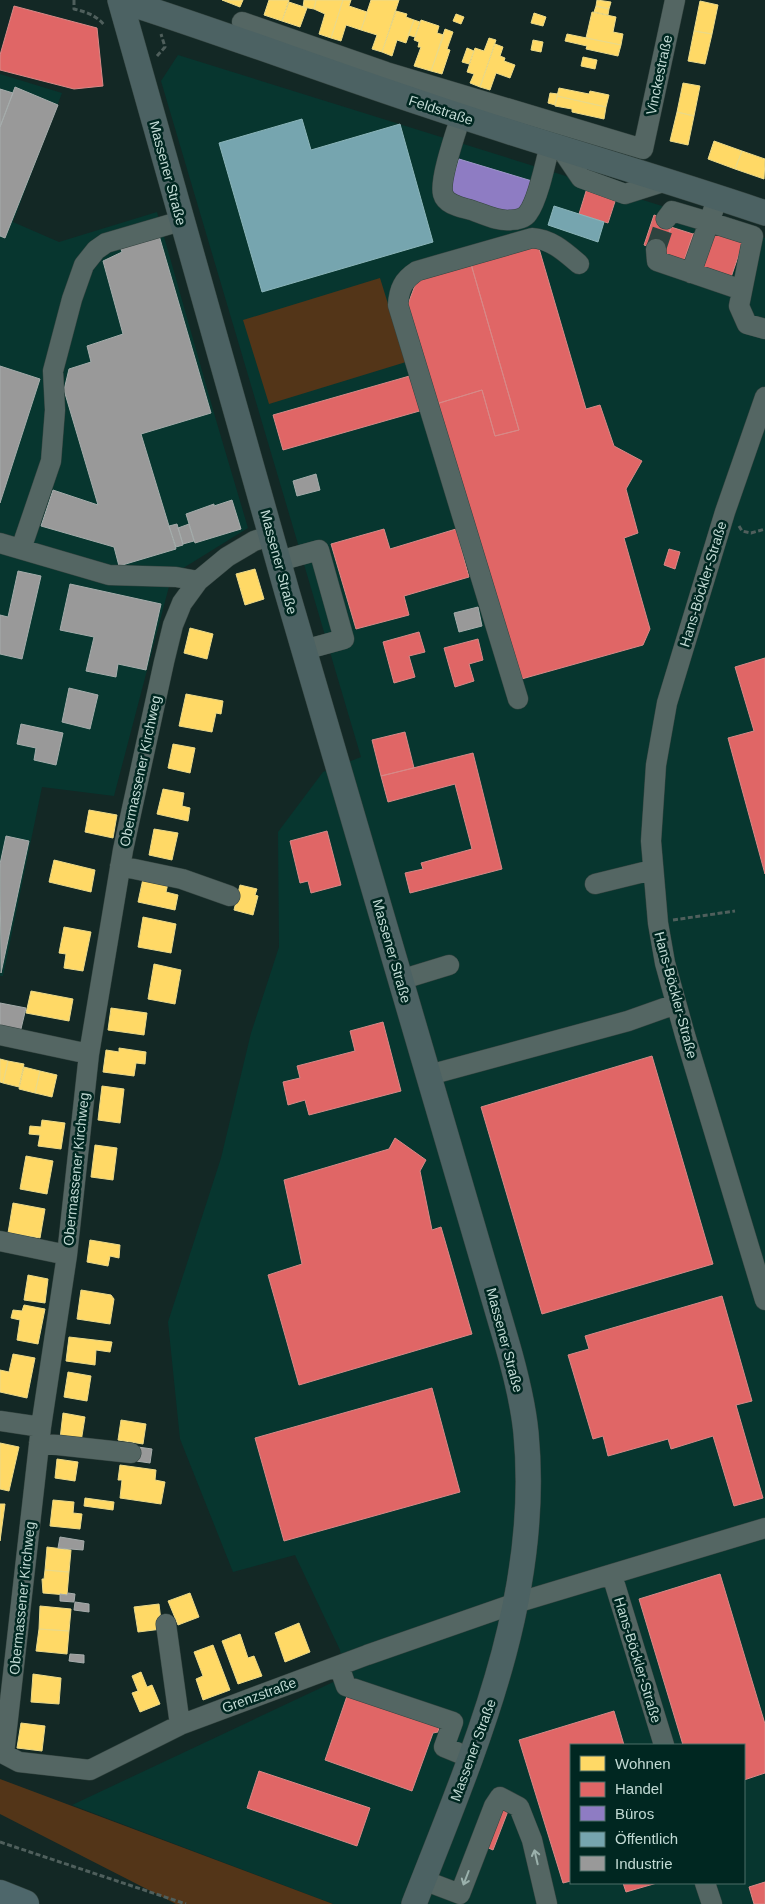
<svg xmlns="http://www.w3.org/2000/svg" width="765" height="1904" font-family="Arial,sans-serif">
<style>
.built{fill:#07362f;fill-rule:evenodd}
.green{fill:#533518}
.homes{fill:#ffd966;stroke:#ecd987}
.shops{fill:#e06666;stroke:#d78987}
.offices{fill:#8e7cc3;stroke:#9d98c8}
.public{fill:#76a5af;stroke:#8cb5ba}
.industry{fill:#999;stroke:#a5acab}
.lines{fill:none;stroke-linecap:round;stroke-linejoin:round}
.minor-tunnel{stroke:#2d433f;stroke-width:20;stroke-dasharray:20 10;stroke-linecap:butt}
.minor-casing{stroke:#354541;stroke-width:21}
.major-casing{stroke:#354541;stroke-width:26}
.highway-casing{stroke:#354541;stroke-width:29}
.path{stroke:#4f5f5c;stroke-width:3;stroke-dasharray:5 2.5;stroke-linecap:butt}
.minor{stroke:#546663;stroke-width:20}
.major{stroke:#4c6263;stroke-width:25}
.highway{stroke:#4e676b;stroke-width:28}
.oneway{stroke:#9bb1ac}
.labels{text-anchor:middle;stroke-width:5;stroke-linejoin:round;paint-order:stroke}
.street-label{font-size:14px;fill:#c1dad4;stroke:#002721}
</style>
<rect width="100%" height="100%" fill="#132825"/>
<!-- built -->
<path class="built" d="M178 55 765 238V1904H333L72 1805 344 1677 340 1650 295 1555 233 1572 180 1439 168 1322 221 1158 251 1033 279 947 278 832 323 772 361 757 161 81ZM571 1745H744V1883H571Z
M0 74 62 93 13 222 59 242 157 212 216 420 248 528 172 575 114 796 42 787 3 976H0Z"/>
<!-- green -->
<path class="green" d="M380 278 406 362 269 404 243 320Z
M0 1779 333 1904H176L0 1814Z"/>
<!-- homes -->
<path class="homes" d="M222 0H243L240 7Z
M269 0H289L282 21 264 15Z
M304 0H316L314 9 303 7Z
M316 0H343L331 38 319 34 325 14 314 9Z
M343 0H351L349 6 367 12 361 30 346 25 341 41 331 38Z
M371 0H399L382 52 372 49 377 35 361 30Z
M597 0 611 2 609 9 596 6Z
M700 1 718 5 712 34 694 31Z
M289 2 307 8 300 27 282 21Z
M596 6 609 9 608 15 594 12Z
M396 11 407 14 406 17 414 20 406 43 397 40 392 56 382 52Z
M592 12 616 17 613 32 623 34 621 45 586 38Z
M534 13 546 17 543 26 531 23Z
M456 14 464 17 461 24 453 21Z
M414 20 420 22 415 37 408 35Z
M421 20 439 26 437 33 444 35 431 71 414 66 421 47H418L419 42 414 40Z
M445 29 453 32 447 49 450 50 442 74 431 71Z
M694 31 712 34 705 64 688 61Z
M567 34 621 45 618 56 586 49 587 46 565 41Z
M489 38 496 40 480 87 470 83 474 74 467 72 475 48 484 51Z
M533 40 543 42 541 52 531 50Z
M495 44 503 47 500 56 505 58 504 61 515 65 510 78 496 73 490 90 480 87Z
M467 48 474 51 469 64 462 62Z
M583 57 597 60 595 69 581 66Z
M683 83 700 86 694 116 677 112Z
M559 88 589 94 590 91 609 95 606 107 557 96Z
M550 93 558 94 555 105 548 103Z
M557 96 606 107 604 119 572 112V109L555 106Z
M677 112 694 116 688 145 670 141Z
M714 141 742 151 735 169 708 159Z
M742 151 765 159 764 179 735 169Z
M255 569 264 599 245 605 236 574Z
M190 628 213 634 207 659 184 653Z
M186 694 223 701 221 714 216 713 212 732 179 726Z
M173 744 195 748 190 773 168 768Z
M163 789 184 793 182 806 190 808 188 821 157 814Z
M89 810 117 815 113 838 85 832Z
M154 829 178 833 172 860 149 855Z
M54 860 95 870 91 892 49 882Z
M144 874 169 879 166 892 178 895 175 910 138 902Z
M240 885 257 889 255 895 258 896 253 915 234 910Z
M143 917 176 924 171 953 138 947Z
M64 927 91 932 83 971 64 968 66 954 59 953Z
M154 964 181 970 175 1004 148 999Z
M31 991 73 999 69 1021 26 1013Z
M111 1008 147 1013 144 1035 108 1030Z
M119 1048 146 1052 145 1064 136 1063 134 1076 103 1072 106 1050 119 1052Z
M0 1059 8 1061 3 1083 0 1082Z
M8 1061 24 1064 19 1087 3 1083Z
M24 1067 40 1071 35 1093 19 1089Z
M40 1071 57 1075 52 1097 35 1093Z
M102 1086 124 1089 120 1123 98 1120Z
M42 1120 65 1123 61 1149 38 1146 40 1135 29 1134 30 1126 41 1127Z
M95 1145 117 1148 113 1180 91 1177Z
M26 1156 53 1161 47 1194 20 1189Z
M13 1203 45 1209 40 1238 8 1233Z
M90 1240 120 1245 119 1258 110 1256 108 1266 87 1262Z
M28 1275 48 1279 45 1303 24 1300Z
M81 1290 111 1295 114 1299 110 1324 77 1319Z
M24 1305 45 1309 38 1344 17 1340 20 1320 11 1318 13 1310 22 1311Z
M69 1337 112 1342 110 1352 96 1350 95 1365 66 1361Z
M13 1354 35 1358 27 1398 0 1392V1370L9 1372Z
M68 1372 91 1376 87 1401 64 1397Z
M63 1413 85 1417 81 1442 60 1439Z
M121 1420 146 1424 143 1444 118 1440Z
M0 1443 19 1447 9 1491 0 1489Z
M57 1459 78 1462 75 1481 55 1478Z
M120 1465 156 1470 155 1480 165 1482 161 1504 120 1498 122 1480H118Z
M85 1498 114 1502 113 1510 84 1506Z
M53 1500 74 1502 73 1513 82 1514 80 1529 50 1526Z
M0 1504H5L0 1541Z
M47 1547 71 1550 69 1572 45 1570Z
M45 1570 69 1572 67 1595 43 1593 42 1579H44Z
M190 1593 199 1617 178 1625 168 1601Z
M159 1604 162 1629 138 1632 134 1607Z
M40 1606 71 1609 69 1631 39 1629Z
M299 1623 310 1652 285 1662 275 1633Z
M39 1629 69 1631 67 1654 36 1651Z
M240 1634 248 1658 254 1656 262 1676 238 1684 222 1641Z
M213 1645 230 1690 203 1700 196 1679 203 1676 194 1652Z
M141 1672 147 1687 152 1685 160 1704 140 1712 132 1693 138 1691 132 1676Z
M33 1674 61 1678 59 1704 31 1702Z
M21 1723 45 1726 42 1751 17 1748Z"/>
<!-- shops -->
<path class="shops" d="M14 6 97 28 103 86 74 89 0 70V55Z
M591 175 621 183 608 223 579 214Z
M654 215 673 221 663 252 644 245Z
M724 217 749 225 727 289 680 274 693 234Z
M671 227 693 234 682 267 663 252Z
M538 245 586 409 600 405 614 446 642 461 626 489 638 533 624 538 650 629 643 645 518 680 436 404 482 390 495 436 519 430 471 264Z
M471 264 519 430 495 436 482 390 436 404 408 304 417 280Z
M413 375 423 410 283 450 273 415Z
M384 529 390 549 456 529 469 577 404 596 409 615 356 629 331 544Z
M669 549 680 552 675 569 664 565Z
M419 632 425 652 409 656 415 677 394 683 383 642Z
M478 639 483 660 469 664 474 681 455 687 444 648Z
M765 658V874L728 738 754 731 735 667Z
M405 732 414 768 381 776 372 740Z
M473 753 502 869 410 893 405 873 423 869 421 863 472 849 455 784 388 802 381 776Z
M327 831 341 885 311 893 308 881 300 883 290 841Z
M383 1022 401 1091 309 1115 305 1100 288 1105 283 1082 300 1078 297 1066 355 1051 350 1031Z
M652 1056 713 1264 542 1314 481 1107Z
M395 1138 426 1160 420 1171 432 1230 441 1227 472 1334 299 1385 268 1275 302 1264 284 1180 389 1149Z
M722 1296 752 1401 736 1405 763 1498 734 1506 713 1436 671 1449 668 1439 608 1456 603 1436 593 1439 568 1355 589 1349 585 1336Z
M432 1388 460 1492 284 1541 255 1438Z
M720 1574 765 1724V1773L744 1780V1745H683L639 1599Z
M347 1696 439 1727 438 1732 433 1733 412 1791 325 1760Z
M614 1711 624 1745H571V1881L563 1883 519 1740Z
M259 1771 370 1808 357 1846 247 1808Z
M489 1804 508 1811 493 1850 484 1846Z
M765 1882V1904H754L749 1887Z
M623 1883H657L626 1892Z"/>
<!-- offices -->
<path class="offices" d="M459 159 532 181 521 216 448 193Z"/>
<!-- public -->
<path class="public" d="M302 119 311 150 400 124 433 242 262 292 219 143Z
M554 206 604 222 598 242 548 225Z"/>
<!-- industry -->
<path class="industry" d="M15 87 58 105 5 238 0 236V127Z
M0 89 13 93 0 127Z
M158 232 211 413 141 434 176 549 119 566 114 547 41 526 53 490 98 505 64 390 69 369 91 362 87 346 123 334 103 261 122 252 119 244Z
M0 366 40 379 0 503Z
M316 474 320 490 297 496 293 481Z
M232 500 241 529 195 543 186 514 214 504V506Z
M177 524 183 545 176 547 169 526Z
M189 524 194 541 183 544 178 528Z
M18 571 41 576 22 659 0 654V615L8 617Z
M70 584 161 604 146 670 118 664 116 677 86 671 94 637 60 630Z
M478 607 482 626 459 632 454 613Z
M69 688 98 695 90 729 62 722Z
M21 724 63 733 56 765 34 760 36 748 17 744Z
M6 836 29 841 1 973 0 864Z
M0 1003 26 1008 20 1033 0 1028Z
M138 1447 152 1449 150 1463 136 1461Z
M60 1537 84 1541 83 1550 58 1548Z
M68 1593 75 1594 74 1602 60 1601V1594L67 1595Z
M75 1602 89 1604V1612L74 1610Z
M70 1654 84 1655V1663L69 1661Z"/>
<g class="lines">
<!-- minor-tunnel -->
<path class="minor-tunnel" d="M656 249 666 219"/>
<defs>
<path id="minor" d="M242 22 386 72 643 149 675 0
M461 116C456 132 439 180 443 194 446 205 461 207 471 210 484 214 498 222 511 220 517 220 525 218 528 213 538 200 546 161 550 144
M560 147 581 178 625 194 666 181
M718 197 709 222 753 236 739 306 747 324 765 329
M666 219 672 211 709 222 691 273
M656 249 657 261 742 290
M765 397 725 512 667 703 656 765 651 841 658 923 665 963 685 1035 765 1300
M272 535 254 541 227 557 198 581 182 603 173 625 164 662 123 850 89 1054 67 1255 41 1427 4 1754 19 1762 90 1770 180 1725 367 1655 516 1603 765 1528
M0 543 109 575 176 577 198 581
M21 549 51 461 55 410 53 371 72 299 84 265 96 250 106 243 181 221
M279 561 319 550 344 639 304 650
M518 699 398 305C399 289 403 280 417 271L532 238C551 239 565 252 579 264
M120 866 182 879 230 896
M595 884 652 870
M400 980 449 965
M0 1035 89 1054
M429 1075 628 1021 676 1004
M0 1241 67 1255
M0 1421 41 1427
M39 1443 131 1453
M612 1575 664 1745
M166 1624 180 1725
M339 1666 346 1686 453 1722 444 1747 471 1758
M423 1880 460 1894 494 1806 500 1797 519 1807 532 1840 547 1904
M705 1883 712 1904"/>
<path id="major" d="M120 0 287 592 506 1340C515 1371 523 1402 526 1433 542 1599 473 1753 414 1904
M120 0C223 33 324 71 427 105 539 143 653 175 765 213"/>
<path id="highway" d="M0 1894 25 1904"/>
</defs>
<!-- minor casing -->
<use href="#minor" class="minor-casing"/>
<!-- major casing -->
<use href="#major" class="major-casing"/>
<!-- highway casing -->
<use href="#highway" class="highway-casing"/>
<!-- path -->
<path class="path" d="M74 0V9C87 12 97 16 105 26
M157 56 165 47 161 34
M739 526 742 531 751 533 765 529
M673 920 735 911
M0 1842 186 1904"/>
<!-- minor -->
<use href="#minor" class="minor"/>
<!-- major -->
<use href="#major" class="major"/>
<!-- highway -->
<use href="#highway" class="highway"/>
</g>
<!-- one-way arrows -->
<defs><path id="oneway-shaft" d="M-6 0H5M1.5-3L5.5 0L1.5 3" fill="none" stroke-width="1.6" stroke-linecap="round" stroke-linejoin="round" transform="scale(1.25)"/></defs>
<g class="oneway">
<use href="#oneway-shaft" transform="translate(536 1857) rotate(-103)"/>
<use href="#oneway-shaft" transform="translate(466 1878) rotate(111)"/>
</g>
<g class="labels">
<!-- street labels -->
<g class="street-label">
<text transform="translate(659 75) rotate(-78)" y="5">Vinckestraße</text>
<text transform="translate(441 110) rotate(18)" y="5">Feldstraße</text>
<text transform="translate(168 173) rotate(75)" y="5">Massener Straße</text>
<text transform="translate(279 562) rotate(75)" y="5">Massener Straße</text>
<text transform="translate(703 584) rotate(-73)" y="5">Hans-Böckler-Straße</text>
<text transform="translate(140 771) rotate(-78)" y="5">Obermassener Kirchweg</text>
<text transform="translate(392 951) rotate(74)" y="5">Massener Straße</text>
<text transform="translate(676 995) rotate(75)" y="5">Hans-Böckler-Straße</text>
<text transform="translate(76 1169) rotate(-84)" y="5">Obermassener Kirchweg</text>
<text transform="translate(505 1340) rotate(75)" y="5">Massener Straße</text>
<text transform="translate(22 1598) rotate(-84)" y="5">Obermassener Kirchweg</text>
<text transform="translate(638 1660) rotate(73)" y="5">Hans-Böckler-Straße</text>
<text transform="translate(259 1695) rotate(-20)" y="5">Grenzstraße</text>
<text transform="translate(473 1750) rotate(-70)" y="5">Massener Straße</text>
</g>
</g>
<!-- legend -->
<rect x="570" y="1744" width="175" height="140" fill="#002721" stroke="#4d6f69"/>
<rect x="580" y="1756" width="25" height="15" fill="#ffd966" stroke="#4d6f69"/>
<text x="615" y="1769" font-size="15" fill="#c1dad4">Wohnen</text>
<rect x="580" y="1782" width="25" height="15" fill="#e06666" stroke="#4d6f69"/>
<text x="615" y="1794" font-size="15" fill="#c1dad4">Handel</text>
<rect x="580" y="1806" width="25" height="15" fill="#8e7cc3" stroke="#4d6f69"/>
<text x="615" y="1819" font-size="15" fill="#c1dad4">Büros</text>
<rect x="580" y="1832" width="25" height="15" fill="#76a5af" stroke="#4d6f69"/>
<text x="615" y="1844" font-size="15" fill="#c1dad4">Öffentlich</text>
<rect x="580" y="1856" width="25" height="15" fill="#999999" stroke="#4d6f69"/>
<text x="615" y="1869" font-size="15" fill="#c1dad4">Industrie</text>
</svg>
